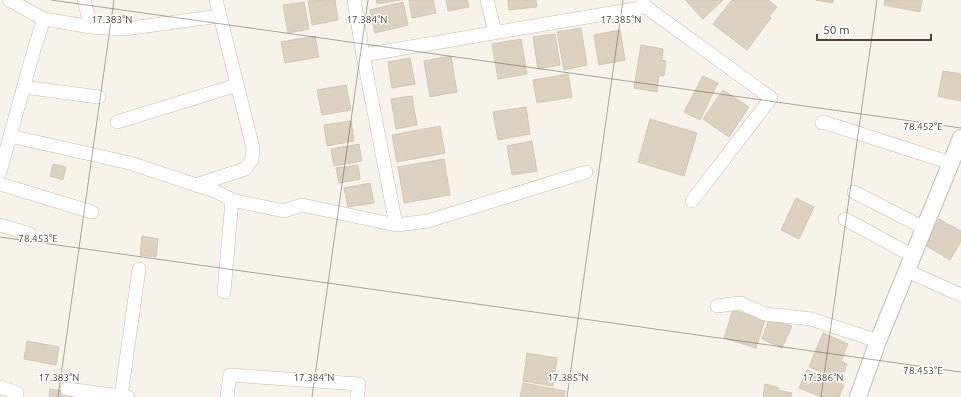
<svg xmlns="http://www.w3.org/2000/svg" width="961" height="397" font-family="Ubuntu,sans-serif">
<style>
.building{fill:#ddd1c1;stroke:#d6c6b1}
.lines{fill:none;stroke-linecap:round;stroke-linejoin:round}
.minor-casing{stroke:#c4bbac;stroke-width:14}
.tertiary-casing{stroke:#c4bbac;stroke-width:18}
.minor{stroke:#fff;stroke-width:13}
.tertiary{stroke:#fff;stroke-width:16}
.ticks{fill:none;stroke:#4c4337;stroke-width:1;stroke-opacity:0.45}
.ticks-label{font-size:10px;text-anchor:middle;fill:#4c4337;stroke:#fff;stroke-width:3;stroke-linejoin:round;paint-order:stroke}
</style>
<rect width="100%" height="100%" fill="#f7f3eb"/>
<!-- building -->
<path class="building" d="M335 0 338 20 312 25 308 1Z
M376 0H400L377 4Z
M409 0H433L436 13 412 18Z
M446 0H467L469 7 448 11Z
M508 0H536L537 7 509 10Z
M685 0H723L703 19Z
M732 0H768L777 7 769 16 771 18 747 50 713 24Z
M816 0H833V3Z
M885 0H922L920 12 884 5Z
M304 2 309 29 288 33 283 5Z
M403 2 408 25 375 33 370 10Z
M581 28 587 65 564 70 557 32Z
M620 30 625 60 599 65 594 35Z
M555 34 560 65 538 69 533 37Z
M315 36 319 57 285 63 281 42Z
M521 39 527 74 498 79 492 44Z
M641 45 663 49 662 60 666 61 664 76 659 75 657 92 634 88Z
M451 56 457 92 430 97 424 61Z
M410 58 415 84 392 88 388 62Z
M943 71 961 74V101L938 96Z
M568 74 572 97 537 103 533 80Z
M703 76 718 83 700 120 684 112Z
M346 85 351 110 322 115 317 90Z
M723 90 749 107 729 137 703 119Z
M412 96 417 125 396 129 391 99Z
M526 107 530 134 498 140 493 112Z
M650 119 697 133 684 176 638 162Z
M351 121 354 141 327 146 324 125Z
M440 126 445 153 397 162 392 135Z
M532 141 537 171 512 175 507 146Z
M359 144 362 161 334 166 331 149Z
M444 159 450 195 404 203 398 167Z
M53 164 66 167 63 180 50 176Z
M358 165 360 179 339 183 336 168Z
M370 183 374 203 348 207 344 188Z
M796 198 814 207 799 239 781 230Z
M939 219 961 231V241L950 260 925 245Z
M142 236 158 239 156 257 140 255Z
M733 310 765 320 756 348 724 338Z
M769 319 792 326 782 348 762 339Z
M823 333 848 344 841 361 847 364 841 380 809 367Z
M27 341 59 347 56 365 24 359Z
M527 353 557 358 553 386 523 381Z
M807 370 844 385 839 397H821L799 388Z
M523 383 565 391 564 397H520Z
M765 384 778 387V390L792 393 791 397H763Z
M50 389 85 395 84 397H49Z"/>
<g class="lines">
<defs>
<path id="minor" d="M84 0 91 27
M354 0 363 55 396 225
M487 0 495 32
M642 0 646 7 771 98 692 201
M44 19 91 27 124 29 220 16
M363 55 646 7
M24 87 99 97
M117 122 237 85
M822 123 823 122 951 163
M10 136 130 163 196 185 215 191 232 200 284 211 302 205 396 225 428 221 586 172
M0 172 35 46 44 19 9 0
M0 184 92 212
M196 185 245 169 252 160 253 148 216 0
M854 192 924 228
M845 219 913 256
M0 225 30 234
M907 271 961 295
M224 292 232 200
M717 306 740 303 765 314 811 319 878 341
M0 387 17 393
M67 389 128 397
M121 396 139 269
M227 397 230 375 359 384 357 397"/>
<path id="tertiary" d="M858 397 878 341 961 138"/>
</defs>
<!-- minor casing -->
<use href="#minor" class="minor-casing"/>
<!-- tertiary casing -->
<use href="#tertiary" class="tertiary-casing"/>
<!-- minor -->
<use href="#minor" class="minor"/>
<!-- tertiary -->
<use href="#tertiary" class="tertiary"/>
</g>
<!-- ticks -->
<path class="ticks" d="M51 0 961 128M0 237 961 372M58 397 114 0M312 397 368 0M567 397 623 0M821 397 877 0"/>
<g class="ticks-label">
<text x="112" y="23">17.383°N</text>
<text x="367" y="23">17.384°N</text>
<text x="621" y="23">17.385°N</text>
<text x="923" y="130">78.452°E</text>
<text x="38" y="242">78.453°E</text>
<text x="923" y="374">78.453°E</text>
<text x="59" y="381">17.383°N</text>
<text x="314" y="381">17.384°N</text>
<text x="568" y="381">17.385°N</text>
<text x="823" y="381">17.386°N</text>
</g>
<!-- scale -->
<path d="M817 34v6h114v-6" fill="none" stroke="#4c4337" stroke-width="2"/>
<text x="823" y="34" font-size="12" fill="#4c4337" stroke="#ffffff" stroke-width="3" paint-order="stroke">50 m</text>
</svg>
